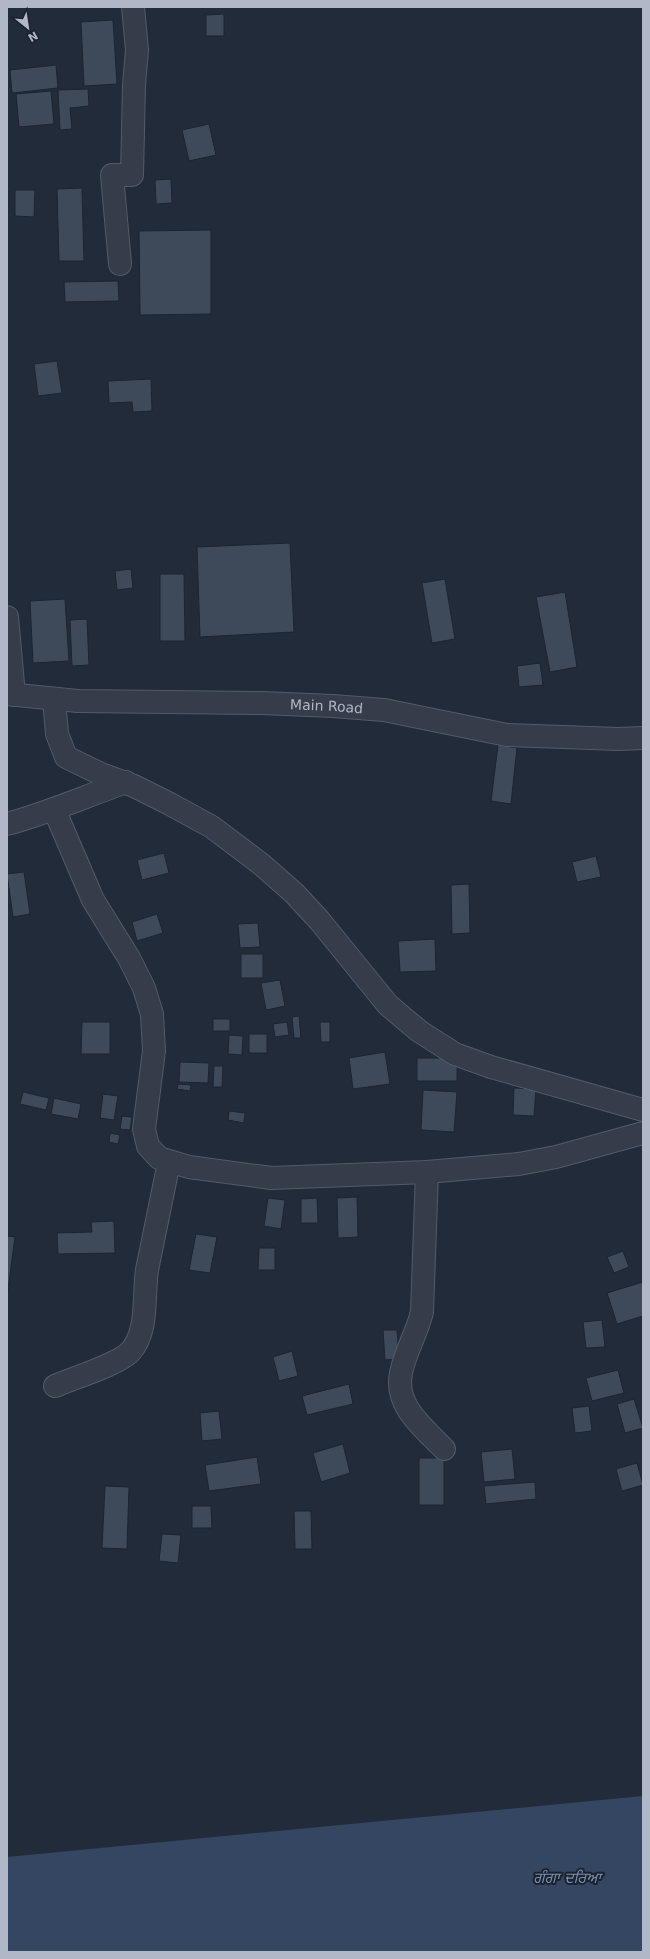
<svg xmlns="http://www.w3.org/2000/svg" width="650" height="1959" font-family="'DejaVu Sans','Noto Sans Gurmukhi',sans-serif">
<style>
.water{fill:#354662}
.building{fill:#3e495a;stroke:#1d2431}
.lines{fill:none;stroke-linecap:round;stroke-linejoin:round}
.street-casing{stroke:#535b68;stroke-width:24}
.street{stroke:#353d4b;stroke-width:22}
.labels{text-anchor:middle;stroke-width:4;stroke-linejoin:round;paint-order:stroke}
.street-label{font-size:14px;fill:#b0b8c7;stroke:#1b222f}
.water-label{font-size:15px;font-style:italic;fill:#788daf;stroke:#1b222f}
</style>
<rect width="100%" height="100%" fill="#222b3a"/>
<!-- water -->
<path class="water" d="M643 1796V1952H7V1857Z"/>
<!-- building -->
<path class="building" d="M224 14V36H206V15Z
M113 20 117 84 84 86 81 22Z
M56 65 58 88 12 93 10 70Z
M88 89 89 106 70 108 72 129 60 130 58 90Z
M51 91 54 124 19 127 16 94Z
M209 124 216 155 189 161 182 130Z
M171 179 172 203 156 204 155 180Z
M82 188 84 261H59L57 189Z
M15 190H35L34 217 15 216Z
M211 230V314L140 315 139 231Z
M118 281 119 301 65 302 64 282Z
M57 361 62 393 38 396 34 364Z
M151 379 152 411 133 412 132 402 109 403 108 381Z
M290 543 294 632 200 637 197 547Z
M131 569 133 588 117 590 115 571Z
M160 574H184L185 641H160Z
M445 579 455 639 432 643 422 583Z
M565 592 577 667 550 672 536 597Z
M65 599 69 661 33 663 30 601Z
M87 619 89 665 72 666 70 620Z
M540 663 543 685 519 687 517 666Z
M498 745 517 748 511 804 491 801Z
M164 853 169 873 142 880 137 860Z
M596 856 601 877 577 882 572 862Z
M24 872 30 914 13 917 7 874Z
M469 884 470 933 452 934 451 885Z
M157 914 163 933 137 941 132 922Z
M258 923 260 947 240 948 238 924Z
M435 939 436 971 400 972 398 941Z
M241 954H263V978H241Z
M280 980 285 1006 266 1010 261 983Z
M299 1016 301 1038H294L292 1017Z
M213 1019H230V1031H213Z
M82 1022H110V1054H81Z
M287 1022 289 1035 275 1037 273 1024Z
M320 1022H330V1042H321Z
M249 1034H267V1053H249Z
M229 1035 243 1036 242 1055 228 1054Z
M385 1052 390 1084 353 1089 349 1058Z
M417 1058H457V1081H417Z
M180 1062 209 1063 208 1083 179 1082Z
M214 1066H223L222 1087H213Z
M178 1084 191 1085 190 1091 177 1089Z
M514 1088 536 1089 534 1116 513 1115Z
M423 1090 457 1092 454 1132 421 1130Z
M23 1092 49 1098 46 1110 20 1104Z
M103 1094 118 1096 114 1120 100 1118Z
M54 1098 81 1104 78 1119 51 1114Z
M229 1111 245 1113 244 1123 228 1120Z
M122 1116 132 1117 130 1130 120 1129Z
M110 1133 120 1135 118 1144 109 1142Z
M357 1197 358 1237 338 1238 337 1198Z
M268 1198 285 1200 281 1229 264 1226Z
M317 1198 318 1223H301V1199Z
M114 1221 115 1253 58 1254 57 1233 92 1232 91 1222Z
M196 1234 217 1237 210 1273 189 1270Z
M7 1236 15 1237 7 1297Z
M259 1248H275V1270H258Z
M623 1251 629 1267 614 1273 607 1257Z
M643 1282V1316L617 1324 607 1293Z
M602 1320 605 1347 586 1348 583 1322Z
M383 1330H397L399 1359 385 1360Z
M292 1351 298 1376 279 1381 273 1357Z
M618 1370 624 1393 592 1401 586 1378Z
M349 1384 353 1404 307 1415 302 1396Z
M634 1399 643 1428 625 1433 617 1404Z
M589 1406 592 1431 575 1433 572 1408Z
M219 1411 222 1439 202 1441 200 1413Z
M343 1444 350 1473 321 1482 313 1453Z
M512 1449 515 1479 484 1482 481 1452Z
M257 1457 261 1484 209 1491 205 1465Z
M419 1458H444V1505H419Z
M637 1463 643 1485 622 1491 616 1469Z
M535 1482 536 1499 486 1504 484 1486Z
M105 1486 129 1487 127 1549 102 1548Z
M192 1506H211L212 1528H192Z
M294 1511H311L312 1549H295Z
M162 1534 181 1535 178 1563 159 1561Z"/>
<g class="lines">
<defs>
<g id="street">
<path d="M120 264 112 175H132L134 85 137 50 133 7"/>
<path d="M7 617 14 695"/>
<path id="s1" d="M7 694 78 701 262 703 333 706 384 710 507 735 618 739 643 738"/>
<path d="M54 699 57 734 66 757 101 774 134 786 170 804 212 827 261 864 294 893 319 920 388 1005 419 1031 455 1054 491 1067 643 1110"/>
<path d="M54 809 93 900 129 958 144 988 152 1014 154 1051 144 1129 148 1146 159 1158 189 1167 271 1178 427 1172 519 1164 556 1157 643 1133"/>
<path d="M7 824C48 813 86 796 126 782"/>
<path d="M427 1172 422 1312C417 1333 405 1352 401 1373 394 1406 424 1428 444 1449"/>
<path d="M55 1386C73 1378 117 1365 130 1352 149 1331 143 1296 147 1270 154 1234 162 1198 169 1162"/>
</g>
</defs>
<!-- street casing -->
<use href="#street" class="street-casing"/>
<!-- street -->
<use href="#street" class="street"/>
</g>
<g class="labels">
<!-- street labels -->
<g class="street-label">
<text dy="5" stroke="none"><textPath href="#s1" startOffset="320">Main Road</textPath></text>
</g>
<!-- water labels -->
<g class="water-label">
<text x="567" y="1883">ਗੰਗਾ ਦਰਿਆ</text>
</g>
</g>
<!-- border -->
<rect width="650" height="1959" fill="none" stroke="#b0b8c7" stroke-width="16"/>
<!-- north arrow -->
<g transform="translate(28 28) rotate(150)" stroke="#1b222f" stroke-width="3" paint-order="stroke">
<path d="M0-3L7 15L0 10L-7 15Z" fill="#b0b8c7"/>
<text y="-6" font-size="11" font-weight="bold" text-anchor="middle" fill="#b0b8c7">N</text>
</g>
</svg>
